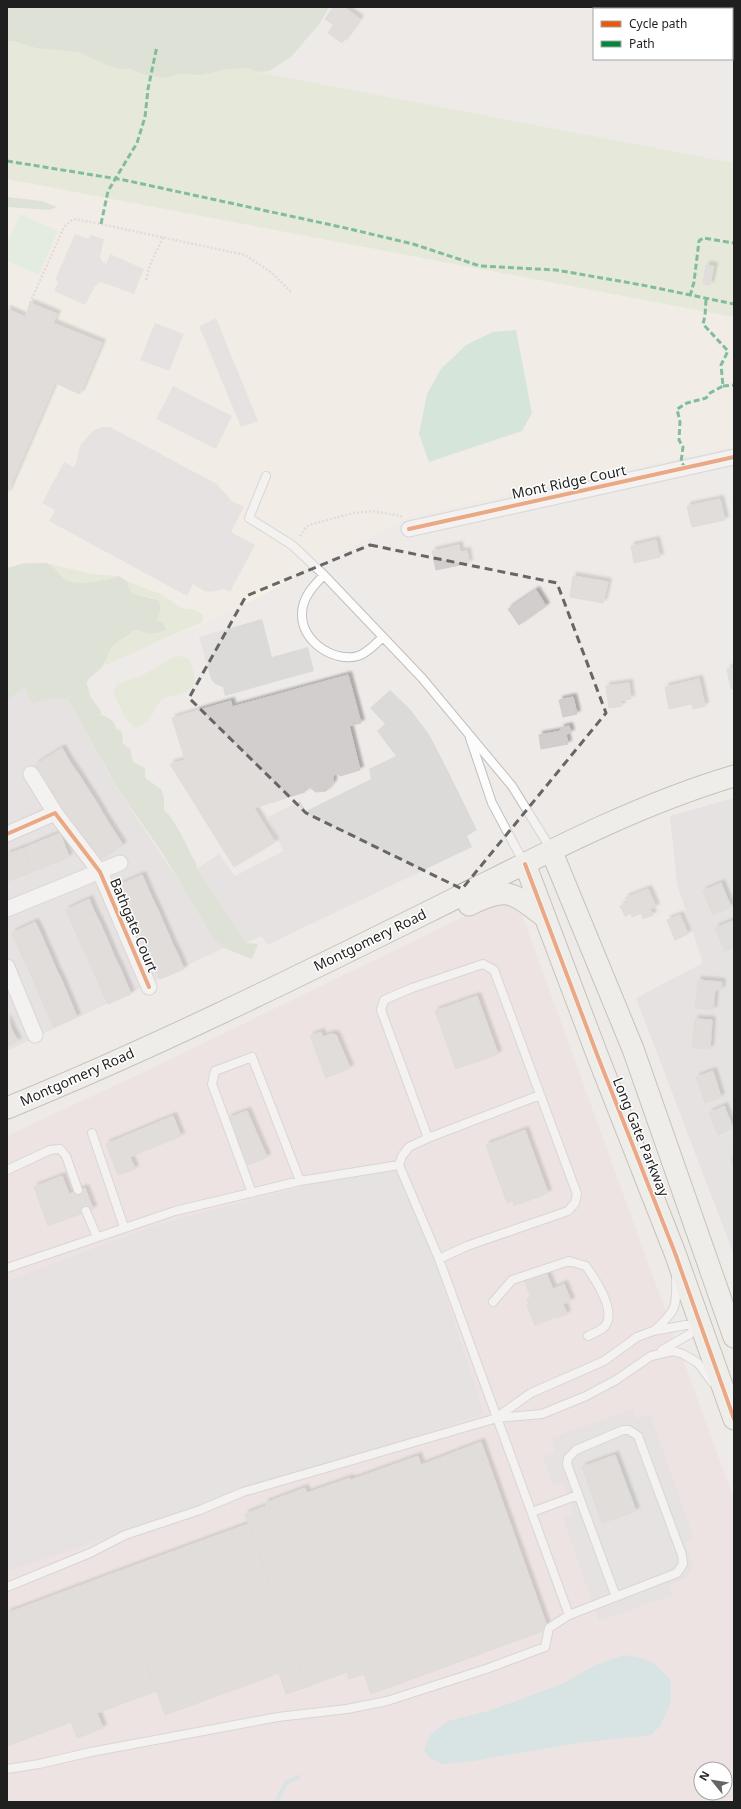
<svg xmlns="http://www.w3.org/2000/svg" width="741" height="1809" font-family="'Noto Sans',sans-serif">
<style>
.residential{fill:#dcdad9}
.commercial{fill:#eadcdc;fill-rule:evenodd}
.education{fill:#f5f2e5}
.religious{fill:#dbdad9;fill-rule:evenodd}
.grass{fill:#dee7ca}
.forest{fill:#cdd8c0}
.park{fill:#daf0d6}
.pitch{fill:#b8dfc8}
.water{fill:#bfdbdd}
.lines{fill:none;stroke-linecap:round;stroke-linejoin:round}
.stream{stroke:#bfdbdd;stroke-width:4}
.building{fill:#d2cecd;stroke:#d0ccca;filter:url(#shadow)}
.lane-casing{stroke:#c0bfbe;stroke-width:10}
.street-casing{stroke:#c0bfbe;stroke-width:17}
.secondary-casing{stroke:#969482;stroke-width:23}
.path{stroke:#d5c9c8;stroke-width:2.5;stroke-dasharray:2 2;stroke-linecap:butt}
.lane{stroke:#fcfcfc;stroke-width:8}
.street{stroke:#fcfcfc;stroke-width:15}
.secondary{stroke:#f2f1eb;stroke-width:21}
.quiet{stroke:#00873e;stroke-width:3;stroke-dasharray:6 3;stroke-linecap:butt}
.cycleway-casing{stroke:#fff;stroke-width:6}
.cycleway{stroke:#e8590c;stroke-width:4}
.marked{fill:none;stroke:#676665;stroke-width:3;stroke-dasharray:8 5;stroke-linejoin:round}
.labels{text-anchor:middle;stroke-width:3;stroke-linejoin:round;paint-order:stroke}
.street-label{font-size:14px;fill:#1f1f1f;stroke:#fff}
</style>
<defs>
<filter id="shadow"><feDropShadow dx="3.5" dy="-3.5" stdDeviation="1" flood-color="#0004"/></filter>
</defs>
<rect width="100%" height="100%" fill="#edeae8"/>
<!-- residential -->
<path class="residential" d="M25 687 67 698 118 790 224 948 7 1051V689Z
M734 798V1255L636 998 703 963 677 884 670 816Z"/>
<!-- commercial -->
<path class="commercial" d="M498 900 521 912 734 1500V1802H7V1136L163 1063ZM701 1769H725V1793H701Z"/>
<!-- education -->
<path class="education" d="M7 179 734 317V446L409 517 209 623 37 688 7 665Z"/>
<!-- religious -->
<path class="religious" d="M75 234 88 239 91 235 104 239 100 257 102 261 106 264 110 254 144 269 134 294 101 282 95 286 85 305 54 291 58 282 55 280Z
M216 318 258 421 241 427 199 326Z
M155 323 184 334 169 371 140 360Z
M173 386 232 416 216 449 156 419Z
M102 427H110L217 484 232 501 244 507 231 532 255 545 230 592 224 589 211 592 204 591 193 584 187 596 49 521 55 510 42 503 64 462 74 467 77 460 80 445 93 431Z
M262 619 272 657 308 647 314 671 225 696 223 687 215 684 211 679 199 637Z
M390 690 410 709 430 736 447 769 477 830 467 836 472 847 267 945 262 936 246 943 197 869 219 854 235 876 283 851 268 817 300 801 306 811 371 779 369 769 396 756 377 731 385 724 370 708Z
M402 1161 484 1414 7 1571V1281L156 1225Z
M633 1409 636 1419 650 1414 694 1539 685 1542 693 1565 687 1578 669 1584 672 1595 599 1621 563 1518 574 1514 563 1482 553 1485 543 1457 556 1453 551 1438ZM615 1455 635 1511 602 1523 582 1467Z"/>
<!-- grass -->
<path class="grass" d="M13 41 36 48 79 52 106 65 119 69H131L146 75 166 78 180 74 201 75 229 69 249 68 257 72 734 163V317L7 179V42Z
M46 563 92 574 119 576C107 580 76 587 64 579 57 574 54 568 46 563Z
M128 582 161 594 182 608 195 610 203 615 202 622 103 666C105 658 109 649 115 644 121 638 129 637 133 630 139 630 141 631 146 633 152 635 161 632 166 630L157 620 161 609 152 597C141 599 128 595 128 582Z
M179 656 188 658C195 674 202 688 179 694 175 695 168 696 164 698 150 708 158 721 134 728L124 716 113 691 118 684 141 676 172 658Z"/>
<!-- forest -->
<path class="forest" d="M7 7H329L320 23 291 57 269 71 257 72 249 68 229 69 201 75 180 74 166 78 146 75 131 69H119L106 65 79 52 36 48 13 41 7 42Z
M7 197 42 201 57 207 50 210 7 207Z
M25 563C30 564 43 562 46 563 55 566 58 575 65 579 76 587 107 580 119 576L128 582C129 600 148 595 159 601L161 609 157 620 163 623 166 630C161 632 152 635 146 633 141 631 139 630 133 630 129 637 122 638 116 643 108 649 107 660 102 667 98 672 90 675 87 682 86 683 90 691 90 696L101 711V715C108 717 115 721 116 729L121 731 123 738 122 743 130 749 133 762 145 768V778L161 789 164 797V810C179 824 185 845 196 863L197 869 246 943 258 944 252 959 224 948 214 939 163 854 118 789 67 698 49 699 32 704 25 687 7 700V568Z"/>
<!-- park -->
<path class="park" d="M20 214 58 231 39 275 7 261V244Z"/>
<!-- pitch -->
<path class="pitch" d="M516 330 532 413 522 431 429 462 419 434 427 394 441 369 466 345 493 332Z"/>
<!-- water -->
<path class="water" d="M624 1655C649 1659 654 1660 671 1681L670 1705 660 1726 651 1735 577 1743 467 1762 443 1764 430 1758 424 1750 430 1735 448 1721 489 1711 562 1684 596 1665Z"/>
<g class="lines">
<!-- stream -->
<path class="stream" d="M276 1802 286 1783 298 1777"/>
</g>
<!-- building -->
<path class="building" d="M334 7H344L360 19 342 43 328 33 334 25 325 19Z
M676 7H706V9H675Z
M706 265 714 266 710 285 703 284Z
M30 303 57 314 53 323 102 343 80 394 55 383 7 494V309L25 317Z
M720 499 725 520 692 527 687 506Z
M656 540 660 557 634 563 631 546Z
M459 545 460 552 467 551 469 563 436 570 432 551Z
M573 576 608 582 603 603 570 597Z
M536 590 546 606 519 625 508 609Z
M734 667V688L731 689 727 669Z
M348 675 361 723 349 726 360 770 340 776 338 773 333 776V783L326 791 316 792 309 787 304 789 305 792 254 808 275 842 234 867 170 764 185 760 172 718 231 701 232 707Z
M699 679 705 706 693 709 692 704 669 709 665 687Z
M629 683 631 699 621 700 622 706 609 708 606 686Z
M573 697 577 714 563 717 559 700Z
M569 726 571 733 566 734 568 744 541 749 539 735 561 731V728Z
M62 748 70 762 44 779 35 765Z
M70 762 79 775 52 792 44 779Z
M79 775 88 789 61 806 52 792Z
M88 789 97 803 70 820 61 806Z
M97 803 105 817 78 834 70 820Z
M105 817 114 831 87 848 78 834Z
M114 831 123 845 96 862 87 848Z
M60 833 69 857 57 862 48 838Z
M48 838 57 862 45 866 36 843Z
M36 843 45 867 33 871 24 848Z
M23 848 33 872 21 876 11 853Z
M11 853 21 876 9 881 7 876V854Z
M142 875 147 886 124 897 119 885Z
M721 883 731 907 713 915 703 891Z
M147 886 152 898 129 908 124 897Z
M648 889 656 907 650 909 653 915 643 919 641 913 632 917 631 913 625 916 620 906 627 903 625 898Z
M152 898 158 910 134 920 129 908Z
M89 899 94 911 71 921 66 910Z
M158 910 163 922 139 932 134 920Z
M94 911 100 923 76 933 71 921Z
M680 915 688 934 675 940 667 920Z
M732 921 734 925V947L725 951 715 928Z
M35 922 41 934 17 944 12 933Z
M163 922 168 933 145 944 139 932Z
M100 923 105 934 81 945 76 933Z
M168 933 173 945 150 956 145 944Z
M41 934 46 946 22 956 17 944Z
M105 934 110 946 87 957 81 945Z
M173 945 179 957 155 967 150 956Z
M46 946 51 957 28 968 22 956Z
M110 946 115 958 92 969 87 957Z
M51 957 56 969 33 980 28 968Z
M179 957 184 969 160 979 155 967Z
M115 958 121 970 97 980 92 969Z
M56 969 62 981 38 992 33 980Z
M121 970 126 982 102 992 97 980Z
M698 980 722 982 721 990H715L713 1010 695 1008Z
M62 981 67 993 43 1003 38 992Z
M126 982 131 994 108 1004 102 992Z
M67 993 72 1005 48 1015 43 1003Z
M477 996 498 1054 456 1069 435 1011Z
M72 1005 77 1017 54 1027 48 1015Z
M7 1018 12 1030 7 1032Z
M695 1019 712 1020 710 1049 692 1048Z
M12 1030 18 1041 7 1046V1032Z
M321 1032 323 1037 331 1034 336 1035 350 1068 326 1078 310 1036Z
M713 1071 721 1097 705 1103 696 1077Z
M724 1106 733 1128 718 1135 709 1113Z
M247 1111 267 1157 248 1165 228 1118Z
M173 1116 181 1136 130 1157 135 1169 118 1175 106 1144Z
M525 1130 548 1193 514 1206 513 1201 507 1203 486 1145Z
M734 1155V1169L730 1157Z
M62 1176 69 1194 85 1188 93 1209 48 1226 34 1187Z
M545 1270 553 1289 564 1284 571 1301 563 1304 567 1314 557 1318 556 1316 535 1326 527 1305H529L527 1299 531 1297 523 1278Z
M481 1442 548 1629 371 1694 364 1674 349 1679 347 1672 307 1687 245 1514 266 1506 265 1503 305 1488 307 1493 350 1478 351 1480 418 1456 421 1465Z
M615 1455 636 1511 602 1523 582 1467Z
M248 1524 307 1687 286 1694 279 1673 165 1715 114 1573Z
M114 1573 156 1691 97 1713 103 1728 77 1738 71 1722 7 1746V1613Z"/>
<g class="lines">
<defs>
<path id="lane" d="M266 476 249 518 292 545 324 575 422 678 512 786 551 849
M324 575C313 586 302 598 302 614 301 641 334 663 358 656 368 653 376 643 383 637
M470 738 492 803 524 863
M540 1095 428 1138 409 1147 402 1156 399 1165 439 1259 569 1615
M92 1133 124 1227
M428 1138 381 1010 384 1000 412 988 483 964 494 970 577 1194 575 1203 568 1211 467 1246 439 1259
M7 1170 50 1150 60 1149 66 1156 78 1190
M252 1193 212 1084 215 1071 252 1057 300 1181
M86 1211 97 1237
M7 1268 175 1211 300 1181 399 1165
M493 1302 512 1280 569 1261 586 1266C595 1279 617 1311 605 1326 601 1331 593 1333 588 1336
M655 1330C677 1310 677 1306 676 1277
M662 1350 690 1334 699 1326
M497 1417 531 1393 604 1361 637 1337 653 1331 686 1325H700
M532 1512 578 1495
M7 1587 90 1553 125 1535 200 1510 243 1492 497 1418 542 1414 586 1396 616 1380 651 1356 673 1351 683 1354 698 1363 712 1382
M7 1769 39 1764 91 1752 278 1717 347 1709 387 1701 486 1669 545 1647 549 1628 569 1615 677 1573 683 1564 682 1555 638 1436 629 1430H623L576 1450 568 1458 567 1464 616 1597"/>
<path id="street" d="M409 529 734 457
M31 774 55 813
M7 834 55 813 100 872 149 987
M7 909 120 863
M7 967 35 1035"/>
<path id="secondary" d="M551 850 633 1049 734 1337
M525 864 598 1057 675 1253 734 1419
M469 905C509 885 512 893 545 917
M7 1108C151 1049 291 980 430 911 529 862 627 808 734 776"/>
</defs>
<!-- lane casing -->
<use href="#lane" class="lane-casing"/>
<!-- street casing -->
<use href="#street" class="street-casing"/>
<!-- secondary casing -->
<use href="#secondary" class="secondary-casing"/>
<!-- path -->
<path class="path" d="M146 280 150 265 163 237
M30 303 64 227 73 219 96 223 245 255 272 273 292 293
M300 536 306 527 312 524 354 513 372 511 401 516 402 518"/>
<!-- lane -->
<use href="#lane" class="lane"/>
<!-- street -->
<use href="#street" class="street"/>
<!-- secondary -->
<use href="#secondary" class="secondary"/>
<!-- quiet -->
<path class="quiet" d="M7 161 124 180 350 229 413 244 480 266 556 270 642 285 734 304
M101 224 108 191 137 143 145 117 148 89 157 46
M690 296 694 282 699 241 703 238 734 243
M723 386 734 385
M686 468 681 462 683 447 679 440 680 422 677 409 687 403 706 398 710 393 723 386 721 365 728 351 703 324 705 316 706 299"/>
<defs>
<path id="cycleway" d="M409 529 734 457
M7 834 55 813 100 872 149 987
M525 864 598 1057 675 1253 734 1419"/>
</defs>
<!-- cycleway casing -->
<use href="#cycleway" class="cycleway-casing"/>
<!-- cycleway -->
<use href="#cycleway" class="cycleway"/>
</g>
<!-- marked area -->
<path d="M0 0H741V1809H0ZM370 545 557 583 606 713 462 889 306 813 189 698 246 596Z" fill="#edeae8" fill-opacity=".55" fill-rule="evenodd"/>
<path class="marked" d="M370 545 557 583 606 713 462 889 306 813 189 698 246 596Z"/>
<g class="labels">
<!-- street labels -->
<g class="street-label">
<text transform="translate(569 482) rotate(-12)" y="5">Mont Ridge Court</text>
<text transform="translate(134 925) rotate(67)" y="5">Bathgate Court</text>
<text transform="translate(370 940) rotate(-26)" y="5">Montgomery Road</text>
<text transform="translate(77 1077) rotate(-24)" y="5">Montgomery Road</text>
<text transform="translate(641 1137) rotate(68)" y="5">Long Gate Parkway</text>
</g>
</g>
<!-- border -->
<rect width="741" height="1809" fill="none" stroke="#1f1f1f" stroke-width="16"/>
<!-- legend -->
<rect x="593" y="8" width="140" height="52" fill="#ffffff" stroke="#a5a5a5"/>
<rect x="601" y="21" width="20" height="6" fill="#e8590c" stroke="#a5a5a5"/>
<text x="629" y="28" font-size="12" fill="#1f1f1f">Cycle path</text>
<rect x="601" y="41" width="20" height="6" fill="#00873e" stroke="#a5a5a5"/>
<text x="629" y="48" font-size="12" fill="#1f1f1f">Path</text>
<!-- north arrow -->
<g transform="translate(713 1781) rotate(300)"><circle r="19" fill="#ffffff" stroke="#a5a5a5"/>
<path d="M0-3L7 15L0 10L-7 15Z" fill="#676665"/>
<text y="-6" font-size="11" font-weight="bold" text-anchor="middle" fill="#1f1f1f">N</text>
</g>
</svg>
